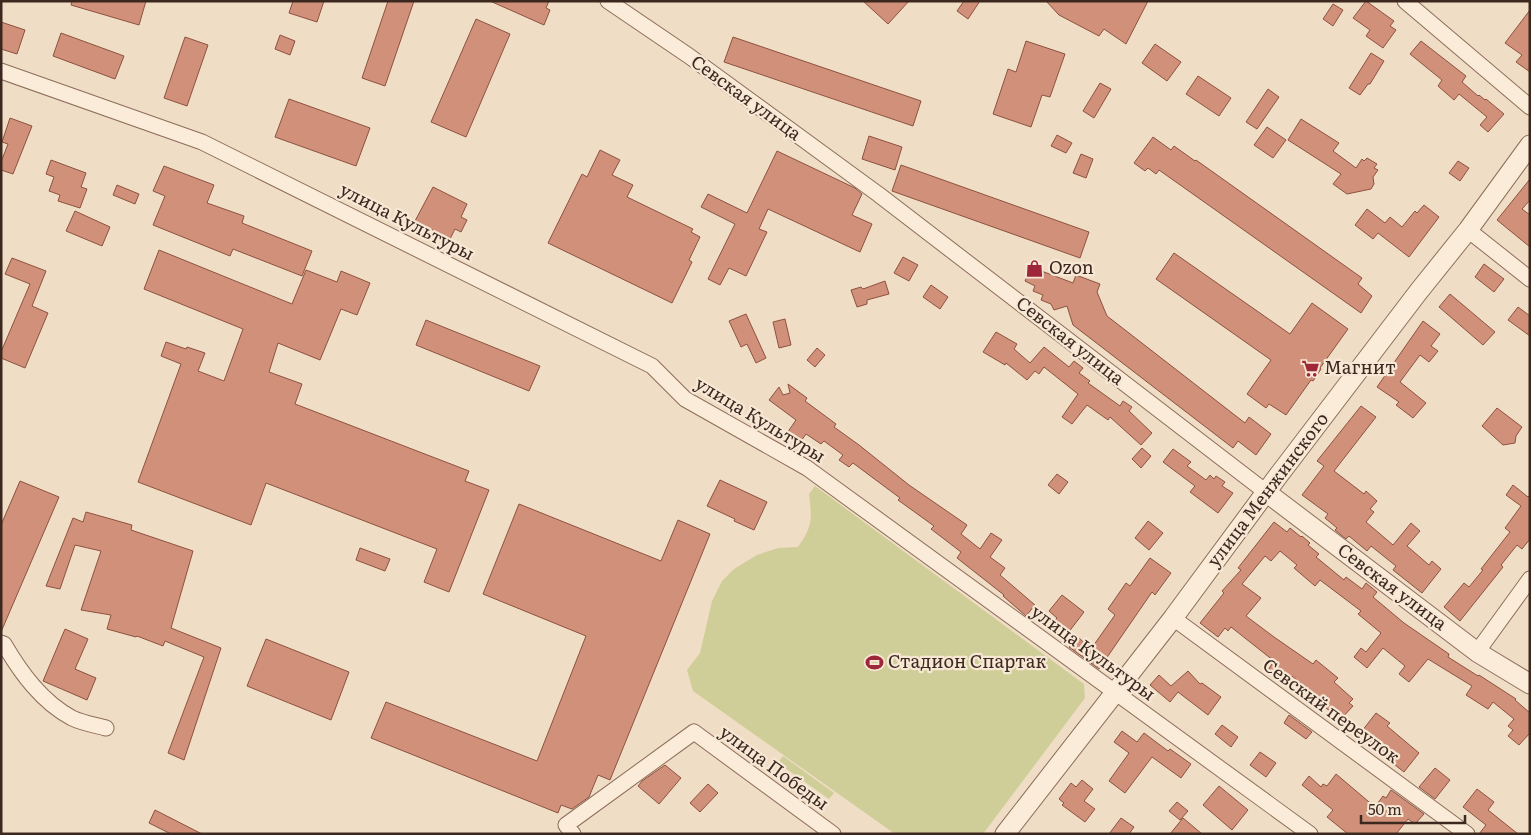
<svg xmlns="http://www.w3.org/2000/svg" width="1531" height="835" font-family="Literata,serif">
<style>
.green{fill:#d0ce98}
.building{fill:#d09079;stroke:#8d523f}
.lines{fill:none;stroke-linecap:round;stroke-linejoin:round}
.minor-casing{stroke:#8d6d5a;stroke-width:17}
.tertiary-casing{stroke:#8d6d5a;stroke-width:21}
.minor{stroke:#faecd9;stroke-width:15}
.tertiary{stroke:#faecd9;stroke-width:19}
.labels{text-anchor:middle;stroke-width:4.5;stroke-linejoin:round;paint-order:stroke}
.street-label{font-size:18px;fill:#3c281f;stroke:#f7e8d5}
.poi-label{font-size:18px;fill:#3c281f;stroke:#f7e8d5;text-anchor:start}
</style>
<rect width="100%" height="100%" fill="#f0ddc5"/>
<!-- green -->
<path class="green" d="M815 486 1084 684 1085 698 983 834H895L693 691 687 670 700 653 712 601 722 581 734 569 757 555 778 548 798 547C813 526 812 519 809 494Z
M783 756 834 793 829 799 778 763Z"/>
<!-- building -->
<path class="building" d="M72 1H146L139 25 71 5Z
M293 1H324L317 22 289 13Z
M388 1H414L385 86 362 78Z
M490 1H549L546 8 550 10 544 25Z
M863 1H909L888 24Z
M964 1H980L968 19 957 11Z
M1046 1H1148L1126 44 1104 29 1099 36 1059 15Z
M1366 1 1394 21 1390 26 1396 30 1383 48 1366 36 1370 30 1353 18Z
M1333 4 1343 10 1333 26 1323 19Z
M1530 10V72L1516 62 1522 55 1505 43Z
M476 19 510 34 466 137 431 122Z
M1 22 25 30 17 54 1 49Z
M61 33 124 56 115 79 53 56Z
M280 35 295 41 290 55 275 49Z
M185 37 208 45 187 106 164 98Z
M733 37 921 101 913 126 724 62Z
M1026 41 1065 54 1050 97 1042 95 1031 127 993 114 1008 69 1016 72Z
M1421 41 1466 76 1462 82 1478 96 1479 95 1485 100 1486 99 1504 114 1488 132 1480 125 1487 117 1459 94 1454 100 1438 86 1442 80 1410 54Z
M1155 44 1181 62 1167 81 1142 63Z
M1371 53 1384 61 1370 84H1368L1360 95 1349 88Z
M1198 76 1231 98 1219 116 1186 94Z
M1100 83 1111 89 1094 118 1083 111Z
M1268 89 1279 97 1257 129 1246 122Z
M289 99 370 128 356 166 275 137Z
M10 118 32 126 13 174 1 170V162L8 144 2 142Z
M1301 119 1339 143 1333 151 1356 168 1362 159 1364 161 1367 158 1377 164 1374 168 1378 170 1373 177 1374 184 1371 189 1347 194 1333 184 1341 174 1288 140Z
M1267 127 1286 140 1273 158 1254 145Z
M1057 135 1072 143 1066 153 1051 146Z
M869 136 902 147 895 170 862 159Z
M1153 137 1171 150 1174 146 1195 161 1196 160 1362 278 1358 284 1372 296 1361 313 1159 170 1156 174 1148 168 1145 171 1134 163Z
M600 150 620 160 612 175 633 185 627 197 693 229 691 232 700 237 689 260 692 262 672 303 548 243 582 174 587 177Z
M777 151 855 188 862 194 852 215 872 224 860 252 768 209 759 229 767 232 746 276 729 268 720 285 708 279 735 224 701 207 708 194 747 213Z
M1081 154 1093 159 1086 178 1073 173Z
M51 160 86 173 81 187 87 189 80 208 58 201 60 195 49 191 54 177 46 174Z
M1458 161 1469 168 1460 181 1449 173Z
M901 165 1089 232 1080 258 892 191Z
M164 166 214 185 207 203 244 216 242 223 312 251 302 276 233 249 230 256 153 225 165 196 153 191Z
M1530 179V200L1522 209 1530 215V247L1497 220Z
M117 185 139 194 135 204 113 195Z
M433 187 467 204 461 217 467 220 461 232 455 229 450 239 415 221Z
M1424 205 1439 217 1409 257 1378 233 1373 239 1355 225 1367 209 1385 223 1390 217 1402 227 1415 211 1417 213Z
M75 211 110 227 102 246 66 231Z
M159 250 292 304 306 270 337 282 341 271 370 283 357 315 341 309 320 360 278 343 269 372 302 384 295 404 469 471 465 481 489 490 449 592 424 582 437 549 266 483 251 525 138 482 181 364 161 356 166 342 186 349 187 347 205 353 198 371 224 381 243 329 144 289Z
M1174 253 1290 334 1312 303 1348 329 1320 368 1321 369 1313 381 1311 380 1286 415 1269 404 1266 408 1247 394 1271 360 1156 279Z
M903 257 918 265 909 281 894 273Z
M12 258 46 271 32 306 48 313 25 368 1 358V352L30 284 5 274Z
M1484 264 1504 279 1494 292 1475 277Z
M1031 267 1073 283 1076 275 1100 284 1097 292 1107 316 1245 423 1249 417 1271 434 1256 455 1238 441 1233 448 1073 325 1067 306 1054 310 1051 304 1041 300 1043 295 1033 291 1035 286 1025 281Z
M885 281 889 294 867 300V304L857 307 851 290 861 287 863 289Z
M931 285 948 297 940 309 923 297Z
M1450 294 1495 332 1483 345 1439 307Z
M1518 307 1530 316V336L1508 320Z
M746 314 766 358 756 363 747 344 741 347 729 321Z
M785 319 791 345 779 348 773 322Z
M426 320 540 366 529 391 416 345Z
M1423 321 1440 334 1431 346 1438 351 1429 362 1420 355 1400 382 1426 403 1413 418 1396 405 1399 402 1377 387Z
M996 332 1017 344 1014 349 1030 363 1044 347 1069 367 1074 361 1083 368 1079 373 1090 381 1088 383 1120 406 1123 401 1132 407 1129 411 1152 433 1141 445 1110 417 1108 420 1087 405 1072 424 1062 417 1078 394 1044 367 1039 374 1035 371 1027 380 1006 363 1005 365 983 352Z
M817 348 825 355 815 367 807 360Z
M788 384 807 398 805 401 836 424 834 427 859 445 909 485 967 525 961 534 980 549 991 533 1002 540 990 557 1005 568 1000 575 1035 605 1026 616 1003 596 1004 595 957 558 961 552 931 529 934 526 898 500 900 498 853 463 849 467 839 460 843 455 824 441 821 444 806 434 798 445 785 436 796 420 769 400 779 387 783 395 790 393Z
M1361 406 1376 417 1334 471 1364 494 1366 491 1377 501 1370 509 1374 512 1366 522 1393 545 1411 523 1420 531 1407 546 1429 565 1432 561 1441 569 1422 593 1393 570 1396 566 1371 546 1367 551 1349 536 1346 539 1335 530 1337 528 1325 518 1328 514 1302 495 1324 466 1317 461Z
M1497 408 1522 427 1516 436 1515 443 1503 445 1482 426Z
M1142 448 1151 456 1141 468 1132 459Z
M1173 449 1191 462 1187 466 1206 480 1210 475 1214 479 1216 476 1225 482 1222 486 1233 493 1218 513 1190 492 1195 486 1163 462Z
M1057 474 1068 482 1059 494 1048 485Z
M720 480 767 502 754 530 734 521 735 519 707 506Z
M20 481 59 497 1 632V525Z
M1513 485 1528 497 1530 495V539L1522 549 1517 545 1501 565 1503 567 1460 621 1444 607 1464 583 1469 587 1483 570 1481 569 1510 532 1505 528 1521 506 1506 495Z
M519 504 661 561 678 520 710 534 610 780 598 775 589 797 572 809 561 805 558 813 371 738 386 702 537 761 586 636 483 594Z
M86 512 132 525 131 530 193 551 171 628 221 648 184 760 168 753 204 657 165 641 163 646 137 636 136 637 107 629 111 615 81 610 101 551 75 545 60 589 46 586 73 518 83 522Z
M1148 521 1163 533 1149 550 1135 538Z
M1274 522 1287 532 1290 528 1301 537 1302 536 1310 543 1308 545 1319 554 1316 557 1344 580 1346 577 1362 589 1366 583 1377 592 1373 597 1404 623 1449 654 1448 657 1478 676 1479 675 1516 699 1515 700 1530 713V733L1519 745 1508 736 1513 730 1508 726 1514 719 1493 702 1488 709 1466 695 1472 686 1428 659 1409 682 1399 674 1405 666 1383 648 1367 668 1354 657 1361 648 1366 652 1381 633 1358 614 1361 611 1320 580 1315 586 1294 568 1297 565 1280 551 1271 561 1265 556 1242 584 1261 598 1246 616 1274 637 1313 664 1316 660 1338 678 1334 682 1353 699 1349 703 1353 706 1340 720 1325 707 1327 705 1292 676 1287 683 1268 670 1274 661 1231 627 1228 631 1225 628 1218 637 1200 623 1224 593 1222 591 1241 570 1238 568Z
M360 548 390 559 385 571 356 560Z
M1150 558 1171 573 1155 595 1152 592 1099 669 1069 647 1078 637 1091 649 1115 615 1108 609 1126 583 1130 586Z
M1062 595 1084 612 1068 633 1053 622 1057 618 1049 611Z
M65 629 88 639 75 669 96 678 87 700 43 681Z
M266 639 349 672 331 720 247 686Z
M1188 671 1200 684 1202 683 1221 697 1208 715 1178 692 1170 702 1150 685 1159 675 1171 686Z
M1376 713 1390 723 1387 726 1419 753 1404 772 1358 736Z
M1289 715 1312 732 1306 739 1284 723Z
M1222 725 1238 737 1231 747 1215 734Z
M1122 731 1137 742 1144 733 1168 751 1170 749 1191 764 1181 778 1152 757 1125 793 1109 781 1129 753 1114 742Z
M1260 752 1276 763 1266 777 1250 765Z
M665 765 681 778 659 804 638 786 642 781Z
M1435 768 1450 780 1435 799 1419 787Z
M1336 774 1375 807 1383 796 1386 798 1391 790 1424 814 1415 824 1408 819 1396 834H1348L1327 817 1333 810 1302 785 1309 776 1321 787 1323 784 1327 786Z
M1082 780 1093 789 1084 801 1095 809 1085 822 1062 805 1064 803 1059 799 1071 783 1076 787Z
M708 784 718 793 700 812 690 803Z
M1219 786 1248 810 1232 830 1203 805Z
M1477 789 1494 802 1488 810 1518 834H1479L1486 825 1463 807Z
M1177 802 1188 811 1180 820 1169 811Z
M155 810 202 834H171L149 823Z
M1121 818 1134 827 1129 834H1109Z
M1183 818 1202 834H1170Z"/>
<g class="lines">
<defs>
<path id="minor" d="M608 1 689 56 878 194 1266 492
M1405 1 1530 107
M1 71 202 142 652 366 685 399 807 468 1310 834
M1468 230 1530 279
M1173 618 1467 834
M1 643 4 644C21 673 42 702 72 718 82 723 95 725 106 728
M1477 652 1530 579
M573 834 566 825 694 732 833 834"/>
<path id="tertiary" d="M1266 492 1477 652 1530 684
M1005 834 1173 618 1278 476 1419 291 1468 230 1530 145"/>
</defs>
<!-- minor casing -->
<use href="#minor" class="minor-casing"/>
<!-- tertiary casing -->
<use href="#tertiary" class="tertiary-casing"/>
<!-- minor -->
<use href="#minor" class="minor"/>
<!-- tertiary -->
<use href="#tertiary" class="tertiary"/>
</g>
<!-- icons -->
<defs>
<symbol id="shop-bare" viewBox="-9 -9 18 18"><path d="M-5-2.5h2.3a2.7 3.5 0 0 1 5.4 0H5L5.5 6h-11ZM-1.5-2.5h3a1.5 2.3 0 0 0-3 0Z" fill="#9f273a" stroke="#f7e8d5" stroke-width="2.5" paint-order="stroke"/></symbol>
<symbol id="supermarket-bare" viewBox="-9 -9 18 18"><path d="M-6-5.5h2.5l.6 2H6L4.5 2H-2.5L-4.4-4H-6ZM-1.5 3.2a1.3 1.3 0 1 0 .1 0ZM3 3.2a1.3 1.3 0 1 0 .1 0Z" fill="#9f273a" stroke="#f7e8d5" stroke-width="2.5" paint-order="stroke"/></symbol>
<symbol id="stadium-bare" viewBox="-9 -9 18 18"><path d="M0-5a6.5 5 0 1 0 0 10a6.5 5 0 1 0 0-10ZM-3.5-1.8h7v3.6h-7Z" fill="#9f273a" stroke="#f7e8d5" stroke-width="2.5" paint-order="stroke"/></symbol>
</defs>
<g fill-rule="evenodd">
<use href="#shop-bare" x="1022" y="256" width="25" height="25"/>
<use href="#supermarket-bare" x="1298" y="356" width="25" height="25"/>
<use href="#stadium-bare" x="862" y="650" width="25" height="25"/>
</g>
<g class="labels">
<!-- street labels -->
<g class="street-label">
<text transform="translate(746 98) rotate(36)" y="6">Севская улица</text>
<text transform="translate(407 222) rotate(27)" y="6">улица Культуры</text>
<text transform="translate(1070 341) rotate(38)" y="6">Севская улица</text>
<text transform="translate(760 420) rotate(31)" y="6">улица Культуры</text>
<text transform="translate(1268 490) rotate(-53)" y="6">улица Менжинского</text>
<text transform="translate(1392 587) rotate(37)" y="6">Севская улица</text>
<text transform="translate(1093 653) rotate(36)" y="6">улица Культуры</text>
<text transform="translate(1331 711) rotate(36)" y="6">Севский переулок</text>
<text transform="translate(774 768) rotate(36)" y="6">улица Победы</text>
</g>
<!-- poi labels -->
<g class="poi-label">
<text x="1049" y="274">Ozon</text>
<text x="1324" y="374">Магнит</text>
<text x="888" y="668">Стадион Спартак</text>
</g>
</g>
<!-- border -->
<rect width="1531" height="835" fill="none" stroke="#3c281f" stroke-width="5"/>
<!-- scale -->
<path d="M1361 815v8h104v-8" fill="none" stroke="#3c281f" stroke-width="2.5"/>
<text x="1368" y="815" font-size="15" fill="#3c281f" stroke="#f7e8d5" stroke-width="4" paint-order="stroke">50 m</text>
</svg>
